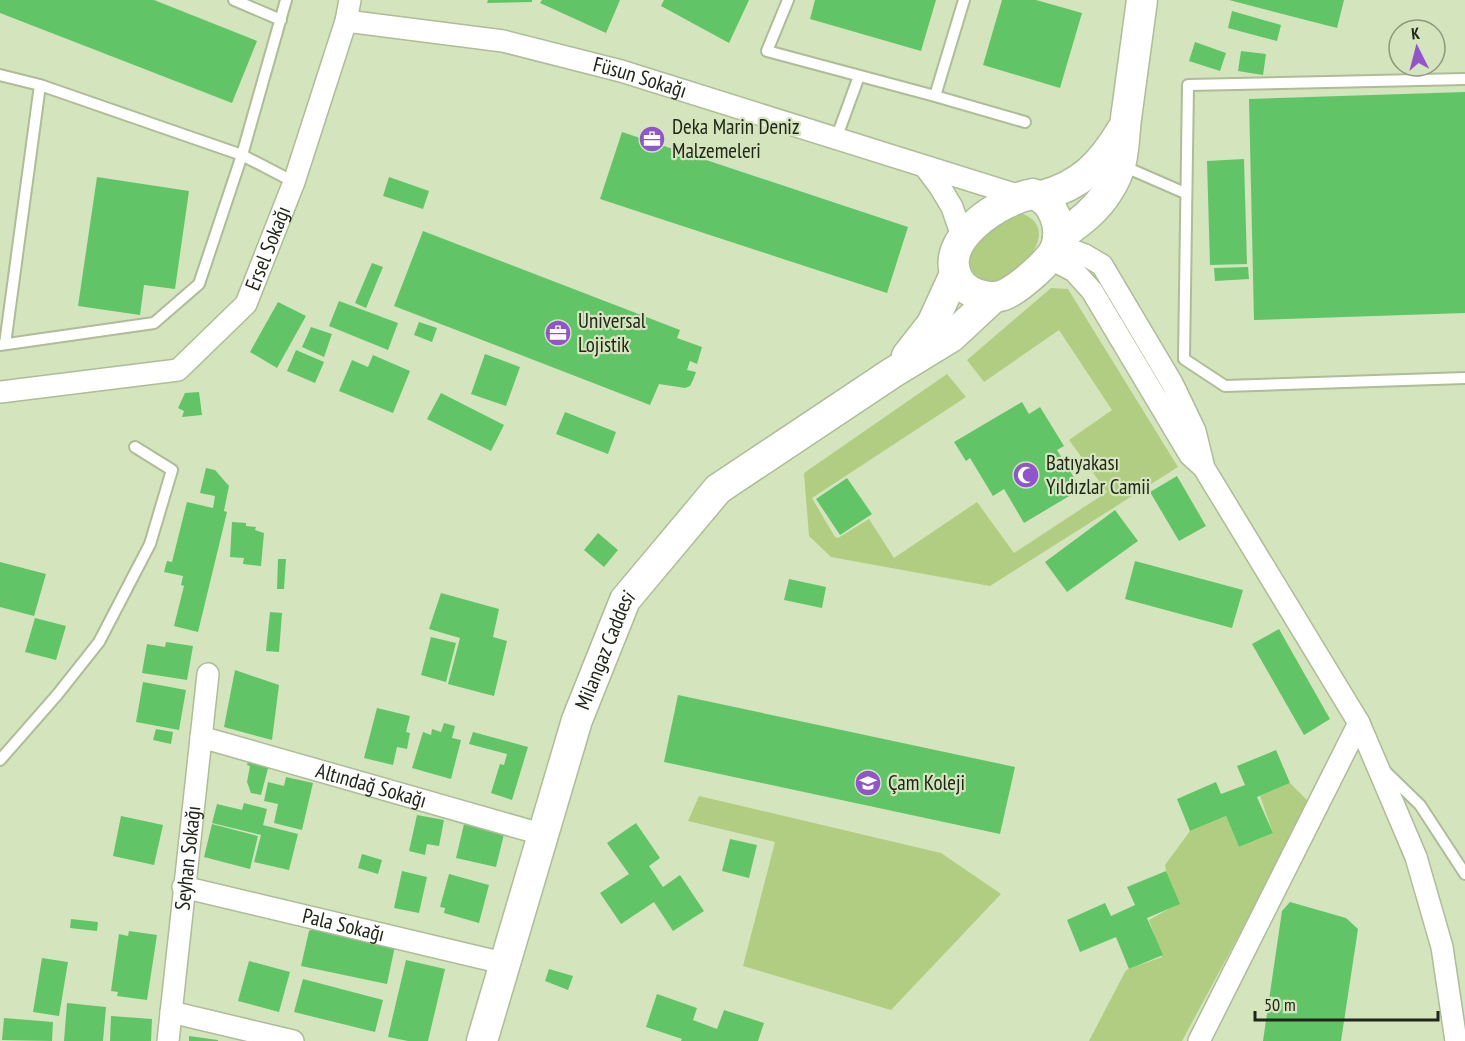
<svg xmlns="http://www.w3.org/2000/svg" width="1465" height="1041" font-family="'PT Sans Narrow',sans-serif">
<style>
.green{fill:#b1cd81}
.building{fill:#61c568}
.lines{fill:none;stroke-linecap:round;stroke-linejoin:round}
.lane-casing{stroke:#aebc97;stroke-width:14}
.street-casing{stroke:#aebc97;stroke-width:24}
.secondary-casing{stroke:#aebc97;stroke-width:33}
.lane{stroke:#fff;stroke-width:10}
.street{stroke:#fff;stroke-width:21}
.secondary{stroke:#fff;stroke-width:30}
.labels{text-anchor:middle;stroke-width:4.5;stroke-linejoin:round;paint-order:stroke}
.street-label{font-size:21px;fill:#212718;stroke:#d4e4bd}
.poi-label{font-size:21px;fill:#212718;stroke:#d4e4bd;text-anchor:start}
</style>
<rect width="100%" height="100%" fill="#d4e4bd"/>
<!-- green -->
<path class="green" d="M1020 213C1065 227 1019 279 992 283 986 284 979 283 973 283L964 253 979 232Z
M1051 288 1068 289 1178 467 990 586 831 557 809 536 804 473 947 374 966 397 812 498 835 537 838 538 869 519 894 558 977 502 1014 553 1107 492 1069 440 1112 410 1059 330 984 382 967 360Z
M1290 783 1310 803 1182 1041H1089L1126 970 1162 957 1149 920 1174 906 1165 865 1190 831 1226 816 1239 847 1273 833 1260 796Z
M699 796 941 853 1001 894 891 1010 743 966 775 842 688 821Z"/>
<!-- building -->
<path class="building" d="M0 0H154L257 41 232 103 0 13Z
M488 0H532V2L487 3Z
M542 0H620L606 33 540 3Z
M664 0H749L729 43 661 6Z
M815 0H936L921 51 810 19Z
M1002 0H1036L1082 13 1060 88 983 65Z
M1229 0H1344L1337 28Z
M1232 11 1281 25 1277 41 1228 28Z
M1195 42 1226 53 1220 71 1189 61Z
M1241 51 1266 54 1263 75 1238 71Z
M1465 92V313L1254 320 1249 99Z
M622 132 908 227 887 293 600 199Z
M1244 159 1247 264 1210 265 1207 161Z
M97 177 189 191 175 289 144 285 140 315 78 306Z
M389 177 429 191 423 209 383 196Z
M423 231 680 330 677 338 702 347 697 364 690 361 687 370 696 372 693 380 690 386 685 388 659 384 650 405 394 306Z
M372 263 383 267 366 308 355 303Z
M1248 267 1249 279 1215 281 1214 268Z
M339 301 398 323 388 350 329 326Z
M278 302 306 316 277 368 250 352Z
M419 322 437 328 432 342 414 335Z
M311 327 332 334 324 357 302 347Z
M296 350 324 362 315 383 287 371Z
M485 354 520 367 506 406 471 394Z
M373 355 410 371 393 413 339 391 352 360 368 367Z
M199 392 202 415 182 417 184 411 178 408 185 393Z
M441 393 504 425 491 451 427 419Z
M1022 402 1029 414 1040 407 1064 446 1057 450 1081 489 1024 523 1004 489 993 496 970 458 966 461 954 442Z
M565 412 616 432 608 454 556 434Z
M206 468 215 470 229 486 224 511 227 512 198 632 174 626 184 586 181 585 183 576 164 572 167 561 172 562 187 502 213 508 215 496 200 493Z
M1177 476 1206 526 1179 541 1150 492Z
M847 478 872 514 840 535 816 499Z
M1115 510 1138 541 1067 592 1045 562Z
M232 522 246 523V526L256 527 255 530 264 533 261 566 243 564 244 558 230 557Z
M598 533 618 550 604 567 584 550Z
M278 559H286L284 589H277Z
M1135 561 1243 590 1232 628 1125 599Z
M0 562 46 574 34 616 0 607Z
M789 579 826 587 822 608 784 600Z
M441 593 499 609 493 637 507 641 494 696 448 684 460 638 429 629Z
M270 612 282 613 279 652 266 651Z
M35 618 66 626 56 660 25 652Z
M1279 629 1330 719 1304 735 1252 644Z
M431 637 456 643 446 682 421 675Z
M166 642 193 646 187 680 142 673 147 644 165 647Z
M235 670 279 685 272 740 224 727Z
M143 682 186 690 179 730 136 722Z
M678 695 1015 767 1000 834 664 762Z
M377 708 410 716 406 732 410 733 407 749 397 747 393 765 364 758Z
M444 723 455 726 452 738 461 740 451 779 412 768 423 732 431 735 432 729 441 732Z
M156 729 173 732 171 744 153 740Z
M473 732 528 747 512 800 491 793 500 764 504 765 507 754 469 744Z
M1276 750 1290 783 1257 797 1273 833 1239 847 1226 816 1190 831 1177 799 1216 782 1221 794 1245 785 1237 766Z
M250 757 270 761 261 795 251 793 247 782 250 766 247 765Z
M286 777 313 783 302 830 274 823 278 804 264 801 268 782 284 786Z
M244 803 267 809 263 825 298 834 289 870 254 862 261 835 212 823 217 804 242 810Z
M417 815 444 820 439 846 427 844 425 855 409 851Z
M121 816 163 825 154 865 113 856Z
M636 823 660 858 649 866 663 887 680 875 704 911 673 931 654 902 621 924 600 893 629 874 607 843Z
M212 824 258 836 250 869 204 857Z
M464 824 504 834 496 867 456 858Z
M730 839 757 845 749 878 722 871Z
M362 854 382 860 378 874 358 868Z
M402 871 427 877 419 913 394 908Z
M1166 871 1180 904 1147 918 1163 955 1129 969 1116 937 1080 952 1067 920 1105 903 1111 916 1135 905 1127 887Z
M449 874 489 885 479 923 444 913 445 908 440 907Z
M1290 902 1346 918 1358 929 1341 1041H1263L1282 911Z
M71 919 98 922 97 931 70 928Z
M313 929 395 946 387 984 301 966 309 931Z
M129 931 157 935 147 1000 117 996 118 992 111 991 119 934 128 936Z
M42 958 68 962 59 1016 33 1012Z
M406 960 445 969 428 1041H408L388 1037Z
M249 961 290 972 279 1012 238 1001Z
M549 969 573 976 568 990 545 981Z
M303 979 383 1000 375 1032 294 1012Z
M657 994 697 1008 693 1020 717 1029 724 1010 764 1023 758 1041H681L682 1039 646 1027Z
M67 1003 106 1007 103 1041H64Z
M111 1016 152 1019 151 1041H110Z
M4 1018 53 1022 52 1041 2 1040Z
M189 1036 218 1040V1041H189Z"/>
<g class="lines">
<defs>
<path id="lane" d="M234 0 281 20
M788 0 767 51 935 96 964 0
M0 75 40 85 242 155 294 182
M1465 79 1188 85 1184 359 1225 386 1465 378
M935 96 1025 122
M836 139 859 76
M1123 166 1185 193
M5 344 40 85
M0 345 154 323 199 284 242 155 286 0
M0 760 57 695 99 642 150 544 172 470 135 447
M1386 772 1420 805 1465 874"/>
<g id="street">
<path id="s1" d="M346 21 503 41 621 71 1020 196"/>
<path d="M925 167 940 187 952 207 963 239"/>
<path d="M1056 244 1085 255 1102 265 1172 383 1195 431 1204 468 1359 723 1416 857 1442 947 1456 1041"/>
<path d="M1049 258 1074 271 1092 291 1190 455 1201 465"/>
<path id="s2" d="M0 392 178 370 246 304 294 182 346 21 350 0"/>
<path id="s3" d="M201 737 541 834"/>
<path id="s4" d="M183 887 503 963"/>
<path d="M171 1012 293 1041"/>
<path id="s5" d="M168 1041 208 674"/>
<path d="M1199 1041 1359 723"/>
</g>
<g id="secondary">
<path d="M1033 194C1053 200 1063 227 1056 247 1051 261 1020 287 1006 294 1000 297 991 298 984 296 973 294 963 288 958 279 936 240 1002 199 1033 194Z"/>
<path d="M1042 196C1081 185 1101 165 1122 130"/>
<path d="M1058 238C1077 224 1095 212 1108 191 1127 162 1122 142 1127 111 1132 74 1137 37 1142 0"/>
<path d="M907 356 932 324 955 274"/>
<path id="s6" d="M482 1041 577 720 625 600 718 489 892 373 951 337 994 297"/>
</g>
</defs>
<!-- lane casing -->
<use href="#lane" class="lane-casing"/>
<!-- street casing -->
<use href="#street" class="street-casing"/>
<!-- secondary casing -->
<use href="#secondary" class="secondary-casing"/>
<!-- lane -->
<use href="#lane" class="lane"/>
<!-- street -->
<use href="#street" class="street"/>
<!-- secondary -->
<use href="#secondary" class="secondary"/>
</g>
<!-- icons -->
<defs>
<symbol id="office-disc" viewBox="-11 -11 22 22"><circle r="9.5" fill="#9154cb" stroke="#d4e4bd"/><path d="M-6-3h4V-5.5h4V-3h4V5H-6ZM-1-4.5V-3h2v-1.5ZM-6 0V1H6V0Z" fill="#fff"/></symbol>
<symbol id="mosque-disc" viewBox="-11 -11 22 22"><circle r="9.5" fill="#9154cb" stroke="#d4e4bd"/><path d="M3.5-4.9A6 6 0 1 0 3.5 4.9A5 5 0 1 1 3.5-4.9Z" fill="#fff"/></symbol>
<symbol id="school-disc" viewBox="-11 -11 22 22"><circle r="9.5" fill="#9154cb" stroke="#d4e4bd"/><path d="M0-5L7-2L0 1L-7-2ZM-4 1L0 2.5L4 1V4Q0 6-4 4Z" fill="#fff"/></symbol>
</defs>
<g fill-rule="evenodd">
<use href="#office-disc" x="637" y="124" width="30" height="30"/>
<use href="#office-disc" x="543" y="318" width="30" height="30"/>
<use href="#mosque-disc" x="1011" y="460" width="30" height="30"/>
<use href="#school-disc" x="853" y="768" width="30" height="30"/>
</g>
<g class="labels">
<!-- street labels -->
<g class="street-label">
<text dy="7" stroke="none"><textPath href="#s1" startOffset="300">Füsun Sokağı</textPath></text>
<text dy="7" stroke="none"><textPath href="#s2" startOffset="334">Ersel Sokağı</textPath></text>
<text dy="7" stroke="none"><textPath href="#s6" startOffset="410">Milangaz Caddesi</textPath></text>
<text dy="7" stroke="none"><textPath href="#s3" startOffset="177">Altındağ Sokağı</textPath></text>
<text dy="7" stroke="none"><textPath href="#s5" startOffset="184">Seyhan Sokağı</textPath></text>
<text dy="7" stroke="none"><textPath href="#s4" startOffset="165">Pala Sokağı</textPath></text>
</g>
<!-- poi labels -->
<g class="poi-label">
<text x="672" y="134">Deka Marin Deniz<tspan x="672" dy="24">Malzemeleri</tspan></text>
<text x="578" y="328">Universal<tspan x="578" dy="24">Lojistik</tspan></text>
<text x="1046" y="470">Batıyakası<tspan x="1046" dy="24">Yıldızlar Camii</tspan></text>
<text x="888" y="790">Çam Koleji</text>
</g>
</g>
<!-- north arrow -->
<g transform="translate(1417 48) rotate(354)"><circle r="28" fill="#d4e4bd" stroke="#8c987b" stroke-width="1.5"/>
<path d="M0-4.5L10 22L0 15L-10 22Z" fill="#9154cb"/>
<text y="-9" font-size="16" font-weight="bold" text-anchor="middle" fill="#212718">K</text>
</g>
<!-- scale -->
<path d="M1255 1011v9h183v-9" fill="none" stroke="#212718" stroke-width="3"/>
<text x="1264" y="1011" font-size="18" fill="#212718" stroke="#d4e4bd" stroke-width="4.5" paint-order="stroke">50 m</text>
</svg>
